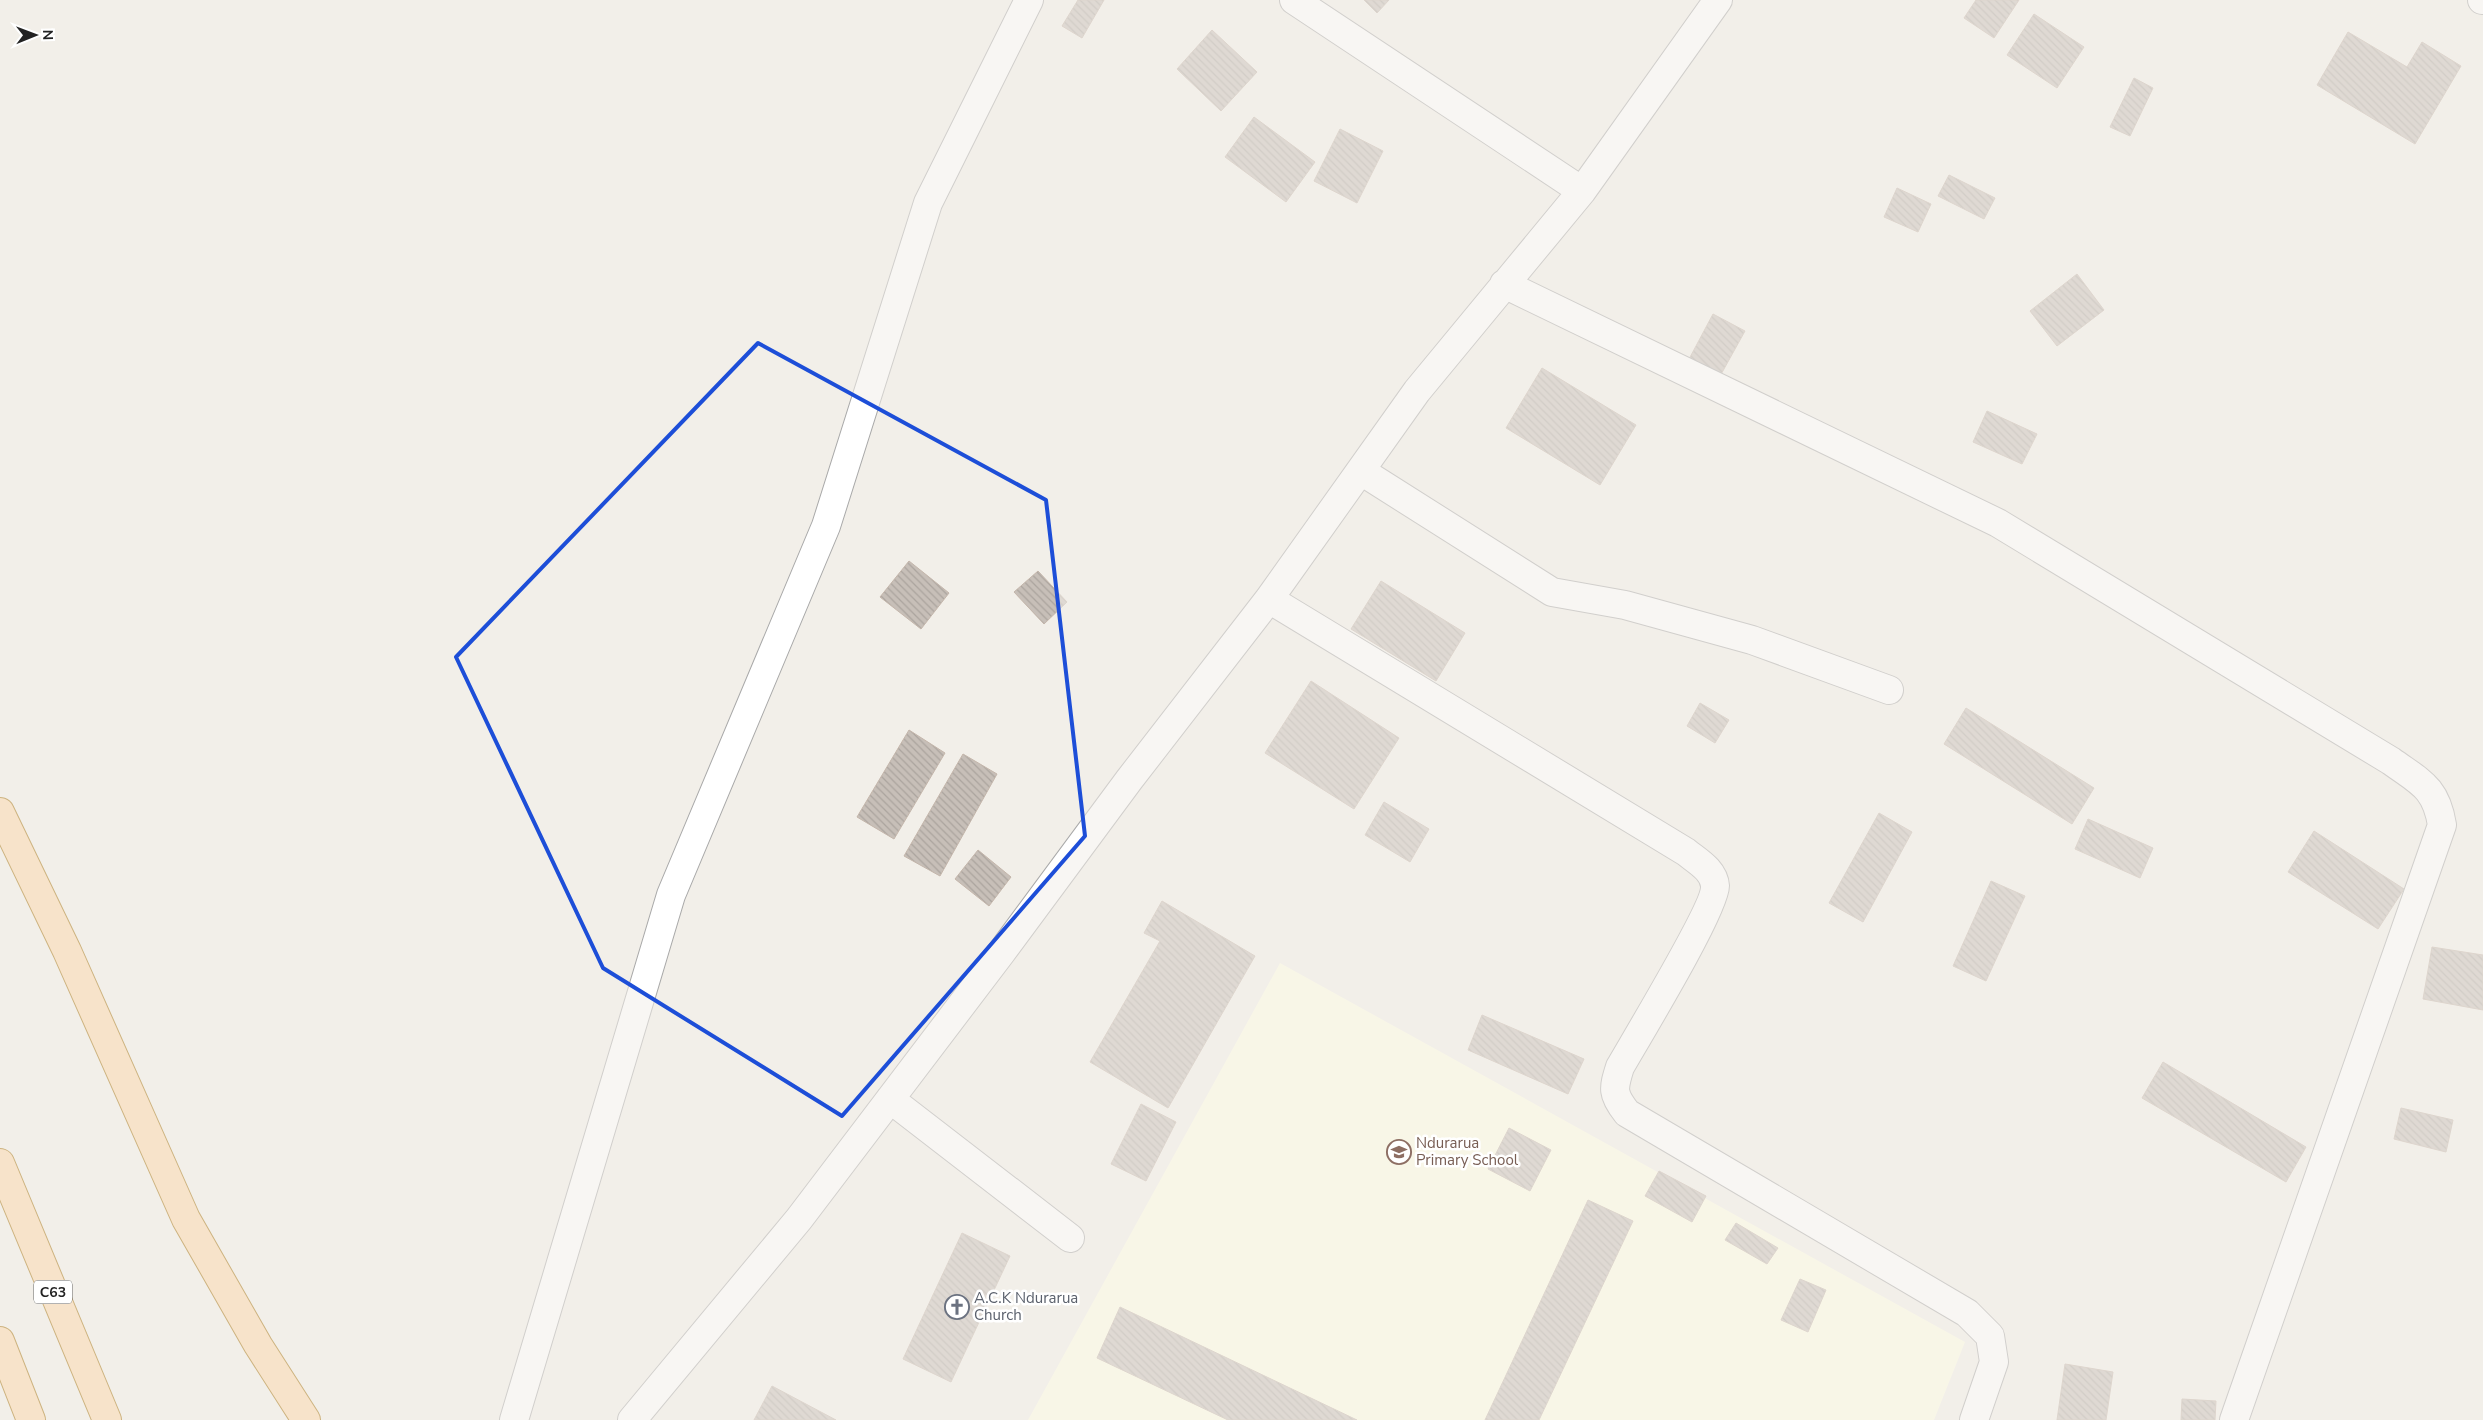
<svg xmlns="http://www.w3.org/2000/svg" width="2483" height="1420" font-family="'Nunito Sans',sans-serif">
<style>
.education{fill:#ffffe5}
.building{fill:url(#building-back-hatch);stroke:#c4b6ab}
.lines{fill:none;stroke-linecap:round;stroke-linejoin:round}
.minor-casing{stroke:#a9a9a9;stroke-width:30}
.major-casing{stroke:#a06b00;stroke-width:30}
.minor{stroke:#fff;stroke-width:28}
.major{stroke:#fcd6a4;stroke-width:28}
.marked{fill:none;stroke:#1d4ed8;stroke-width:4;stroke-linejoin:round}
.labels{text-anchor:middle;stroke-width:5;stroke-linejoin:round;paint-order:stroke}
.shield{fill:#fff;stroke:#646464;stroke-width:1}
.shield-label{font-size:14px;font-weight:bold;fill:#222}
.education-label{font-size:15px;fill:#785e54;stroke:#fff;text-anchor:start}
.worship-label{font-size:15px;fill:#5b616d;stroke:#fff;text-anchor:start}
</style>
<defs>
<pattern id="building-back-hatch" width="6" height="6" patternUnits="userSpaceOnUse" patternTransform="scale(1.25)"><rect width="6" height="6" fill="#c7bfb8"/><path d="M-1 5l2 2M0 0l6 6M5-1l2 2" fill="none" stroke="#aba49e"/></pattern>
</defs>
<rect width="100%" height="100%" fill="#f2efe9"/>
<!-- education -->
<path class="education" d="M1280 963 1965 1342 1934 1420H1028Z"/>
<!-- building -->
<path class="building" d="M1078 0H1104L1082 38 1062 26Z
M1364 0H1389L1377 13Z
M1976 0H2019L1994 38 1964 18Z
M2034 14 2084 47 2057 88 2007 55Z
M1212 30 1257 72 1221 111 1177 69Z
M2348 32 2407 67 2422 42 2461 66 2415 144 2317 85Z
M2134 78 2153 88 2130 136 2110 127Z
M1254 117 1315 162 1286 202 1225 157Z
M1340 129 1383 151 1357 203 1314 181Z
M1949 175 1995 198 1984 219 1938 196Z
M1897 188 1931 204 1918 232 1884 217Z
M2077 274 2104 310 2057 346 2030 311Z
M1713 314 1745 331 1719 378 1688 361Z
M1542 368 1636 425 1600 485 1506 428Z
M1987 411 2037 434 2022 464 1973 442Z
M909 561 949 593 921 629 880 597Z
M1038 571 1067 602 1044 624 1014 592Z
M1381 581 1465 633 1436 681 1351 629Z
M1311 681 1399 738 1354 809 1265 753Z
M1700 703 1729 720 1715 743 1687 726Z
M1966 708 2094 788 2072 824 1944 744Z
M909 730 945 753 894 839 857 817Z
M963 754 997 774 940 876 904 856Z
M1384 802 1429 829 1410 862 1365 835Z
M1879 813 1912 832 1863 922 1829 903Z
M2088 819 2153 848 2140 878 2075 849Z
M2314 831 2404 889 2378 929 2288 872Z
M978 850 1011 877 989 906 955 879Z
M1991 881 2025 896 1986 981 1953 966Z
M1162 901 1255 956 1168 1108 1090 1062 1160 941 1144 933Z
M2432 947 2483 955V1010L2423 999Z
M1482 1015 1584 1059 1568 1094 1468 1050Z
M2163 1062 2306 1147 2286 1182 2142 1098Z
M1141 1104 1176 1122 1146 1181 1111 1164Z
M2401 1108 2453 1120 2446 1152 2394 1139Z
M1509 1128 1551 1150 1530 1191 1488 1169Z
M1659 1171 1706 1196 1692 1222 1645 1196Z
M1588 1200 1633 1221 1539 1420H1485Z
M1736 1223 1778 1248 1767 1264 1725 1240Z
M962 1233 1010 1256 951 1382 903 1359Z
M1800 1279 1826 1290 1808 1332 1781 1320Z
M1120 1307 1357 1420H1228L1097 1358Z
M2065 1364 2113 1372 2106 1420H2057Z
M772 1386 836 1420H754Z
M2182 1399 2216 1401 2215 1420H2181Z"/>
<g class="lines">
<defs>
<path id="minor" d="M1294 0 1582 191
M2482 0H2483
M1504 284 1998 523 2391 761C2420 782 2436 787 2442 825L2234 1420
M1361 471 1552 592 1625 605 1752 640 1889 690
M1269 599 1686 852C1697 861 1714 870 1715 886 1716 907 1636 1039 1620 1067 1613 1089 1612 1094 1627 1113L1967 1313 1990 1336 1994 1362 1974 1420
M890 1099 1070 1238
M514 1420 671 895 826 526 928 203 1029 0
M632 1420 799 1219 1001 953 1129 780 1269 599 1417 391 1582 191 1718 0"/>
<path id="major" d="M0 812 67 951 186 1219 258 1345 306 1420
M0 1163 107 1420
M0 1341 31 1420"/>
</defs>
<!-- minor casing -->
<use href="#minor" class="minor-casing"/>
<!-- major casing -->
<use href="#major" class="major-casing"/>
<!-- minor -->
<use href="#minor" class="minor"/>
<!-- major -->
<use href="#major" class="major"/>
</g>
<!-- marked area -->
<path d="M0 0H2483V1420H0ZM758 343 1046 500 1085 836 842 1116 603 968 456 657Z" fill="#f2efe9" fill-opacity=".55" fill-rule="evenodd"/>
<path class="marked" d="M758 343 1046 500 1085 836 842 1116 603 968 456 657Z"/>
<!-- icons -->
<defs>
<symbol id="school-ring" viewBox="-11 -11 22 22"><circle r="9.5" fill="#fff" stroke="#8d6e63" stroke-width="1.5"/><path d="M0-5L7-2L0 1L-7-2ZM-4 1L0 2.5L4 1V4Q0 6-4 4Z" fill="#8d6e63"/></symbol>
<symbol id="church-ring" viewBox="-11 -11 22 22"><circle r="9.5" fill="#fff" stroke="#6b7280" stroke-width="1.5"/><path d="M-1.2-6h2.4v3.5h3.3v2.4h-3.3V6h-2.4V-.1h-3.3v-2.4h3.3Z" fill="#6b7280"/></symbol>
</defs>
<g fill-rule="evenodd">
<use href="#school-ring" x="1385" y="1138" width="28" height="28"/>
<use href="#church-ring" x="943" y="1293" width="28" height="28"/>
</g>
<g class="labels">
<!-- shield labels -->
<rect class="shield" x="34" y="1280.5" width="38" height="23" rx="4"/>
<g class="shield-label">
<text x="53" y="1297">C63</text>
</g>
<!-- education labels -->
<g class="education-label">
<text x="1416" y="1148">Ndurarua<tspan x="1416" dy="17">Primary School</tspan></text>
</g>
<!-- worship labels -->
<g class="worship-label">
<text x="974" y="1303">A.C.K Ndurarua<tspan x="974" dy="17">Church</tspan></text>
</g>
</g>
<!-- north arrow -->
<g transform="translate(35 35) rotate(89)" stroke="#ffffff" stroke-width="4" paint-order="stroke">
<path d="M0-4L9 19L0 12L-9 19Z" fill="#222222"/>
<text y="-8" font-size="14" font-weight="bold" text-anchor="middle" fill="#222222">N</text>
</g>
</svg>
